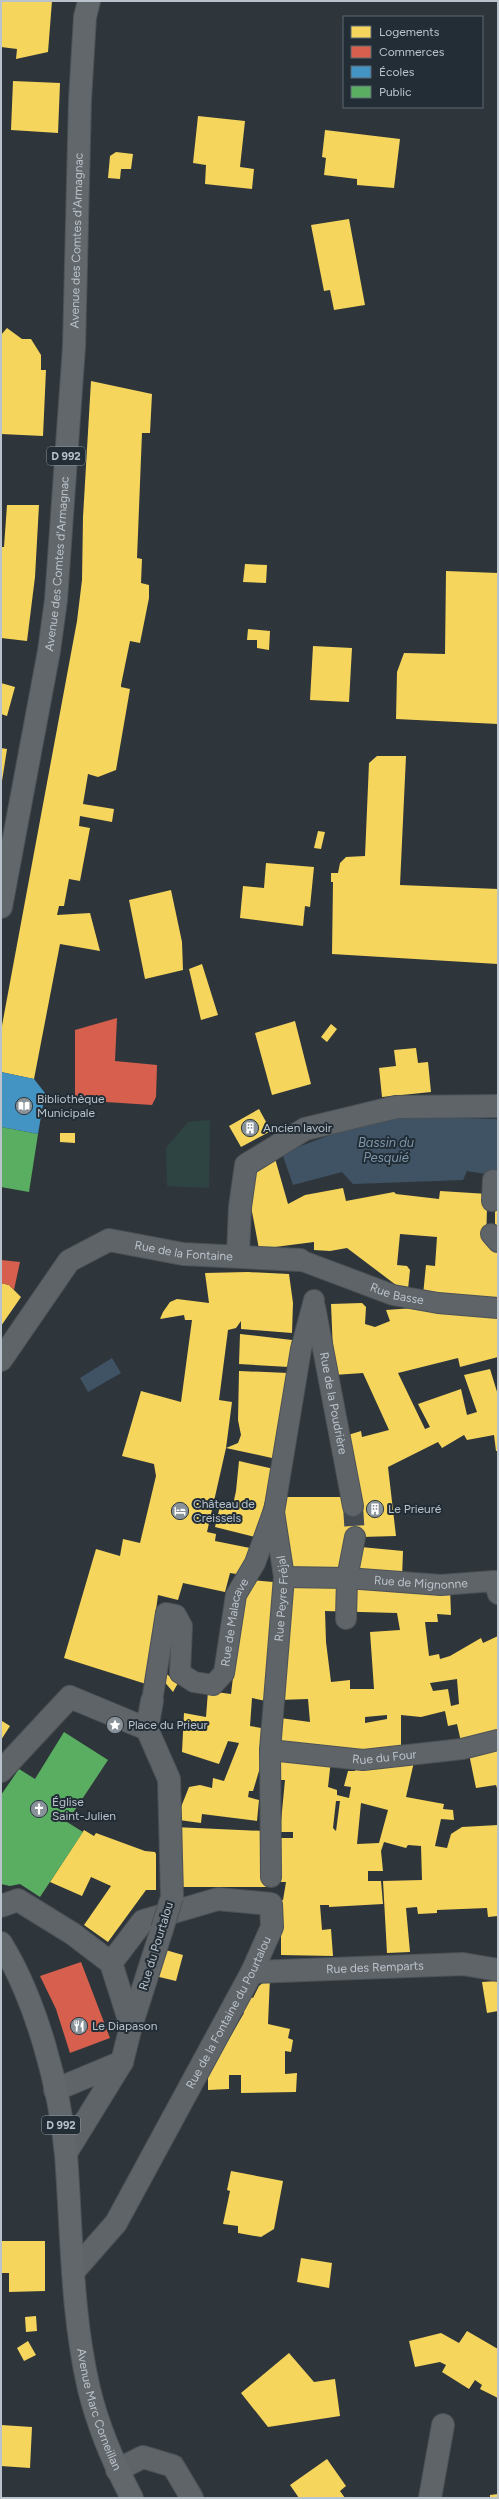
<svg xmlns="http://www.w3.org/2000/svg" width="499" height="2499" font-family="Figtree,sans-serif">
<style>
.green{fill:#2e4443}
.water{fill:#3f5365}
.homes{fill:#f6d55c;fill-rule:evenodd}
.shops{fill:#d6604d}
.schools{fill:#4393c3}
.public{fill:#5aae61}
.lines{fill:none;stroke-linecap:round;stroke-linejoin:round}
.pedestrian-tunnel{stroke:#444b51;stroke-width:20;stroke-dasharray:20 10;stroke-linecap:butt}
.pedestrian-casing{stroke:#4c5256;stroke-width:22}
.minor-casing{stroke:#4c5256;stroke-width:24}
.primary-casing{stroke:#4c5358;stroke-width:24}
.pedestrian{stroke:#5f6469;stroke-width:20}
.minor{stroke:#5f6469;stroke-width:22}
.primary{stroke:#61676b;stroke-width:22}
.minor-bridge-casing{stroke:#4c5256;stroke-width:24;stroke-linecap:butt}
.minor-bridge{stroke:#5f6469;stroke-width:22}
.labels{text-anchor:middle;stroke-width:4;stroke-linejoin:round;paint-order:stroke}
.shield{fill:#222d36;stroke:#8c969e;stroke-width:1}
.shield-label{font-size:11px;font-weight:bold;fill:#bac3cb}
.street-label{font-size:12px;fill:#bac3cb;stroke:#222d36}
.poi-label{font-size:12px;fill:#bac3cb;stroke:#222d36;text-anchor:start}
.water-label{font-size:13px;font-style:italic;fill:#7e96ab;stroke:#222d36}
</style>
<rect width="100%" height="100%" fill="#2f363b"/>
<!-- green -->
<path class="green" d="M210 1120 209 1188 167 1186 166 1148 188 1122Z"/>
<!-- water -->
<path class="water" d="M381 1116 498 1119V1176L467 1171 463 1180 353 1184 342 1172 293 1185 282 1153Z
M112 1358 121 1373 88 1392 80 1378Z"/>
<!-- homes -->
<path class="homes" d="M2 1H52L48 52 16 59 17 49 1 47Z
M13 81 60 83 58 133 11 130Z
M198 116 245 121 240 167 254 169 252 189 205 184 206 165 193 163Z
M325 130 400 139 394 188 357 185V179L324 175 326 158 322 157Z
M116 152 133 154 131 169H121L120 179 108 178 110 156Z
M349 219 365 305 334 310 330 290 324 291 311 225Z
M7 328 22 339H31L41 355V370H46L43 436 1 434V335Z
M91 381 152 394 150 433H142L137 558 142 559 141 583 149 585V598L140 643 130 641 121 685V687L130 689 116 770 98 777 88 774 83 804 114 809 112 822 80 816 79 826 90 828 80 881 69 879 64 906H59L57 915 90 913 100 951 60 944 34 1079 1 1072V1031L77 621 82 580 83 517Z
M7 505H39L35 577 27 641 1 638V547H4Z
M245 564 267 565 266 583 243 582Z
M446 571 498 573V724L396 719 397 672 404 653 445 654Z
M248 629 270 631 269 650 257 648V640H247Z
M313 646 352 648 349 702 310 700Z
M1 683 15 687 7 716 1 714Z
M1 748 7 749 2 781H1Z
M377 756H406L400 885 498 889V964L332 954 333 882H331V873H338L340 863 346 857 365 856 369 763Z
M318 831 325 832 321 849 314 848Z
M266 863 314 867 310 907 305 906 303 926 240 918 243 886 264 888Z
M171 890 182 942 183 970 145 979 129 900Z
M202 964 218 1015 201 1020 189 969Z
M295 1021 311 1084 272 1095 255 1033Z
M331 1024 337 1029 327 1042 321 1037Z
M416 1048 418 1063 428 1062 431 1092 382 1097 379 1068 396 1066 394 1050Z
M259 1109 271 1131 241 1147 229 1126Z
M60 1133H75V1143L60 1142Z
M274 1155 288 1204 305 1195 343 1188 346 1201 394 1192 396 1194 439 1199 440 1191 488 1194 498 1202V1233H495V1208L487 1207 486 1245 498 1249V1302L423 1295 426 1265 435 1266 437 1237 400 1234 397 1265 407 1266 410 1270 408 1289 396 1285 347 1248 330 1251 314 1250V1242L259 1249 247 1185 253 1172Z
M248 1272 289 1274 293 1303 292 1333 241 1329V1321L236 1328 228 1330 219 1400 232 1402 226 1448 238 1443 241 1435 238 1420 239 1371 288 1373 279 1445 272 1458 226 1448 207 1532 216 1534 215 1541 250 1548 243 1575 230 1573 225 1592 183 1583 178 1600 158 1595 146 1684 64 1658 96 1549 120 1556 123 1539 140 1543 156 1476 154 1464 122 1456 141 1391 181 1402 192 1320H185L184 1315 160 1319 163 1312 170 1302 177 1299 209 1303 205 1273Z
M1 1283 9 1285 21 1297 1 1326Z
M362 1303 366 1307 365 1324 375 1327 390 1321 386 1310 414 1308 498 1315V1357L460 1367 458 1358 398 1373 425 1429 430 1427 418 1404 461 1389 467 1415 477 1412 464 1375 490 1369 498 1395V1451H496L494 1435 467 1440 464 1435 442 1448 438 1442 388 1467 396 1536 361 1537 339 1575 289 1570 283 1497H345L348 1435 361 1431 362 1437 389 1430 363 1373 334 1375 331 1304Z
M240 1334 292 1340 289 1367 239 1364Z
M239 1461 274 1469 255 1537 215 1527 221 1502 233 1505 236 1491Z
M361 1547 403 1551 402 1578 358 1572Z
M250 1580 273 1582 277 1613 266 1701 252 1698 250 1726 267 1729 265 1751 253 1791H249L248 1797 259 1800 257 1821 202 1814 201 1823 179 1820V1812L189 1787 200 1785 212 1788 213 1778 224 1781 239 1743 228 1741 219 1764 182 1752 184 1713 206 1717 208 1691 231 1694 242 1603Z
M287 1583 450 1587 451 1615 437 1614 438 1622H425L429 1656 439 1654 440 1659 450 1656 481 1638 483 1643 498 1636V1736L462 1746 457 1724 448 1726 445 1711 421 1717 401 1715V1752L276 1746 280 1718 310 1722 308 1699 278 1700ZM325 1611 397 1613 400 1630 370 1632 374 1689H350V1680L331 1682 326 1642ZM457 1679 459 1704 451 1706 448 1689 433 1691 430 1683ZM387 1715V1719L365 1723V1717Z
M164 1672 178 1683 173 1692 163 1680Z
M2 1721 10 1726 1 1740V1722Z
M498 1747V1791L496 1785 476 1788 469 1754Z
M280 1757 331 1760 328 1787 337 1790V1795L349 1798 351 1787 344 1786 348 1771H355L357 1763 414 1762 406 1797 444 1804 443 1809 453 1810 454 1820 441 1819 435 1846 447 1848 451 1834 462 1827 498 1825V1916L488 1917 487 1908 437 1910V1913L418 1914 417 1907 406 1908 410 1952 387 1953 383 1881 422 1880 421 1846 408 1845 406 1848 384 1842 381 1851 383 1871H368V1881H381L383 1904 329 1907V1905H320L322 1930 331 1929 333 1956 281 1955V1900H283L286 1882H267L268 1887H180L174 1827 264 1831 277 1838H293V1832H280L285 1780H278ZM336 1801H340L336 1831 333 1828ZM361 1803 388 1810 379 1843 357 1844Z
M84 1830 94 1836 96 1833 145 1851 155 1852 156 1854V1890H146L108 1942 84 1925 111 1886 91 1877 82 1896 50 1882Z
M162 1949 183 1955 176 1981 155 1976Z
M270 1977 268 2024 290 2029 288 2038 293 2040 291 2052 285 2051V2074L297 2073 296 2092 241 2093V2075H229V2089L208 2090V2075L244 2013 241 2011 249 1996 253 1998 259 1986Z
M498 1981V2011L487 2013 482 1982Z
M231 2171 283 2181 274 2229 261 2237 238 2233V2226L223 2224 230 2191 227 2190Z
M1 2241H45V2291L9 2292V2273H1Z
M301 2258 332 2263 329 2288 297 2282Z
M36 2316 37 2331 26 2332 25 2317Z
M467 2331 498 2349V2398L480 2389 482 2385 475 2380 469 2389 442 2372 446 2365 440 2362 415 2367 409 2341 441 2333 459 2343Z
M28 2341 36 2355 24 2361 17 2348Z
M289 2353 314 2382 335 2379 340 2416 268 2427 241 2393Z
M1 2425 32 2427 30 2468 1 2466Z
M327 2459 346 2486 340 2491 345 2498H299L290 2485Z
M498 2494V2498H490V2495Z"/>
<!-- shops -->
<path class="shops" d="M117 1018 115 1061 157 1065 156 1097 152 1105 75 1100V1030Z
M1 1260 20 1262 14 1290 9 1285 1 1283Z
M81 1962 110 2038 70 2053 56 2009 40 1976Z"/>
<!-- schools -->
<path class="schools" d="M1 1072 34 1079 45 1093 38 1134 1 1127Z"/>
<!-- public -->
<path class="public" d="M1 1127 38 1134 29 1192 1 1187Z
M64 1732 108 1760 67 1822 83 1832 40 1897 20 1884 10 1886 1 1884V1795L19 1769 35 1779Z"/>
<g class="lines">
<!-- pedestrian-tunnel -->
<path class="pedestrian-tunnel" d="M353 1506 355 1537"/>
<defs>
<g id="pedestrian">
<path d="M492 1201 493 1180"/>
<path d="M491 1234 498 1242"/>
<path id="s1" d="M300 1260 393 1295 438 1303 498 1308"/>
<path id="s2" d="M315 1307 353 1506"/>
<path id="s3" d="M284 1577 347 1578 441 1585 494 1581 498 1594"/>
<path d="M346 1619 347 1578 355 1537"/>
<path id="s4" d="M152 1701 166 1613 176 1615 182 1626 180 1673 194 1682 213 1685 224 1673 236 1595 255 1563 273 1513"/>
<path id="s5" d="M270 1750 363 1760 462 1749 498 1740"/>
<path id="s6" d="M271 1877 270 1750 284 1577 274 1512 301 1349 314 1300"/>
</g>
<g id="minor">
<path d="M238 1256 240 1207 246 1165 305 1129 396 1107 498 1106"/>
<path id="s7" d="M1 1360 69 1261 109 1240 183 1254 300 1260"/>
<path d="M147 1729 152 1701"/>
<path d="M1 1771 70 1697 147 1729 169 1779 172 1897"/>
<path d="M1 1906 18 1900 73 1934 111 1963 131 2026"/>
<path id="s8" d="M252 1972 463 1964 498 1970"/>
<path d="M122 2062 131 2026 162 1929"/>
<path d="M55 2090 122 2062 66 2153"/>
<path id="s9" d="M73 2272 116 2223 252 1972 272 1927 271 1904 218 1899 143 1921 111 1963"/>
<path d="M117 2470 143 2457 173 2466 192 2498"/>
<path d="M430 2498 443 2425"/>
</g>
<g id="primary">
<path id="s10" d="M1 907 49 651 56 600 74 347 80 100 85 17 89 1"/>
<path id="s11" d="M1 1943C36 1999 60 2088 66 2155 72 2232 71 2312 89 2389 98 2426 114 2464 132 2498"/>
</g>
</defs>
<!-- pedestrian casing -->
<use href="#pedestrian" class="pedestrian-casing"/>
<!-- minor casing -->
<use href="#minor" class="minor-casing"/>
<!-- primary casing -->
<use href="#primary" class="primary-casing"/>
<!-- pedestrian -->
<use href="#pedestrian" class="pedestrian"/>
<!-- minor -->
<use href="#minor" class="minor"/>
<!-- primary -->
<use href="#primary" class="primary"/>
<defs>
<path id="minor-bridge" d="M162 1929 172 1897"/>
</defs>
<!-- minor-bridge casing -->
<use href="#minor-bridge" class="minor-bridge-casing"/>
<!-- minor-bridge -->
<use href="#minor-bridge" class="minor-bridge"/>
</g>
<!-- icons -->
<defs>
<symbol id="library-disc" viewBox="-11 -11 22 22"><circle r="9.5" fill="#899299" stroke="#222d36"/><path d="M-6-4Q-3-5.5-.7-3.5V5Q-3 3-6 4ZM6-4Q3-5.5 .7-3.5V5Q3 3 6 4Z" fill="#fff"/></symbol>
<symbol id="building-disc" viewBox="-11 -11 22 22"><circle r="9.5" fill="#899299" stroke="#222d36"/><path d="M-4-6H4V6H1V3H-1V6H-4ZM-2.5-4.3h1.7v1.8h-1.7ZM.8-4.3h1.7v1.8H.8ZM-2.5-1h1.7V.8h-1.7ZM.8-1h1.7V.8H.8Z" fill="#fff"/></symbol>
<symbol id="hotel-disc" viewBox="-11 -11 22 22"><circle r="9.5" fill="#899299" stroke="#222d36"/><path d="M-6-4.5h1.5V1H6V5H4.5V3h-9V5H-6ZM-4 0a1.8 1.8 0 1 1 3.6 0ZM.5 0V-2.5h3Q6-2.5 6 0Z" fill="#fff"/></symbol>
<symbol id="sight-disc" viewBox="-11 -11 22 22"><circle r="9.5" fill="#899299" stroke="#222d36"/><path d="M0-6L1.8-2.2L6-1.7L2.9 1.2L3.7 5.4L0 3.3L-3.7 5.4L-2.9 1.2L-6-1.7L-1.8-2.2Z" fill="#fff"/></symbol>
<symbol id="church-disc" viewBox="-11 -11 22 22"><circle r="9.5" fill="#899299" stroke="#222d36"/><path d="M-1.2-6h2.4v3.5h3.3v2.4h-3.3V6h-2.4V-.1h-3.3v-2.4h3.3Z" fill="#fff"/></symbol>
<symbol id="restaurant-disc" viewBox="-11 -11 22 22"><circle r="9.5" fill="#899299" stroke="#222d36"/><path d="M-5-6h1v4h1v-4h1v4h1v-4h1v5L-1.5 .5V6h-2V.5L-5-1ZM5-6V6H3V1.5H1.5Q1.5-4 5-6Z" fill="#fff"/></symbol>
</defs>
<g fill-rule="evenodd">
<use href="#library-disc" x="14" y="1096" width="20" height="20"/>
<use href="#building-disc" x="240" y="1118" width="20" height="20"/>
<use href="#building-disc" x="365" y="1499" width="20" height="20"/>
<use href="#hotel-disc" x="170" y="1501" width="20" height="20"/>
<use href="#sight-disc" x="105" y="1715" width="20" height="20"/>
<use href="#church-disc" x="29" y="1799" width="20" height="20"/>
<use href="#restaurant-disc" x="69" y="2016" width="20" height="20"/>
</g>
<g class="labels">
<!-- shield labels -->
<g class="shield">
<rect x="47" y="447" width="38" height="18" rx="3"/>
<rect x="42" y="2116" width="38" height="18" rx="3"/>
</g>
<g class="shield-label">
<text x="66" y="460">D 992</text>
<text x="61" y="2129">D 992</text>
</g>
<!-- street labels -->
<g class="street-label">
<text dy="4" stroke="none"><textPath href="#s10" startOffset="672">Avenue des Comtes d'Armagnac</textPath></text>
<text dy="4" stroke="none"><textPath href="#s10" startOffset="348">Avenue des Comtes d'Armagnac</textPath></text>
<text dy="4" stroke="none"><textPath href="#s7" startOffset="241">Rue de la Fontaine</textPath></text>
<text dy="4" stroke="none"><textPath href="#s1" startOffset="103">Rue Basse</textPath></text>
<text dy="4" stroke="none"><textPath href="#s2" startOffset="98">Rue de la Poudrière</textPath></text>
<text dy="4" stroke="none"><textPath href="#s3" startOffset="137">Rue de Mignonne</textPath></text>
<text dy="4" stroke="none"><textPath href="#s6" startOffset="279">Rue Peyre Fréjal</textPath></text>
<text dy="4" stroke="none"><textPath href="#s4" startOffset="263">Rue de Malacave</textPath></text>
<text dy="4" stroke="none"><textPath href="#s5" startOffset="115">Rue du Four</textPath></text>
<text transform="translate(156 1946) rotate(-73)" y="4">Rue du Pourtalou</text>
<text dy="4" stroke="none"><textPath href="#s8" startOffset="123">Rue des Remparts</textPath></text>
<text dy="4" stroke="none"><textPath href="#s9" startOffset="304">Rue de la Fontaine du Pourtalou</textPath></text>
<text dy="4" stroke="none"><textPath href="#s11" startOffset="481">Avenue Marc Corneillan</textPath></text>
</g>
<!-- poi labels -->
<g class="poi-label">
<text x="37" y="1103">Bibliothèque<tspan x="37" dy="14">Municipale</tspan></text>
<text x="263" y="1132">Ancien lavoir</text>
<text x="193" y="1508">Château de<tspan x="193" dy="14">Creissels</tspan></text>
<text x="388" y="1513">Le Prieuré</text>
<text x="128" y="1729">Place du Prieur</text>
<text x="52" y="1806">Église<tspan x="52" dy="14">Saint-Julien</tspan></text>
<text x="92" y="2030">Le Diapason</text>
</g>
<!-- water labels -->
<g class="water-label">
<text x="386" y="1147">Bassin du<tspan x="386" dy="15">Pesquié</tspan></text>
</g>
</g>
<!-- border -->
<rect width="499" height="2499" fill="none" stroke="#bac3cb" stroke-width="4"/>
<!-- legend -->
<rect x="343" y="16" width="140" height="92" fill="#222d36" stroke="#5f6972"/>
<rect x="351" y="26" width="20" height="12" fill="#f6d55c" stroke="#5f6972"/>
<text x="379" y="36" font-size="12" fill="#bac3cb">Logements</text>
<rect x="351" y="46" width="20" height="12" fill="#d6604d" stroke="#5f6972"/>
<text x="379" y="56" font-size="12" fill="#bac3cb">Commerces</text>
<rect x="351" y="66" width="20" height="12" fill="#4393c3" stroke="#5f6972"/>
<text x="379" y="76" font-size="12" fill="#bac3cb">Écoles</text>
<rect x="351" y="86" width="20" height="12" fill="#5aae61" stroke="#5f6972"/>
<text x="379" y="96" font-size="12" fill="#bac3cb">Public</text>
</svg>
